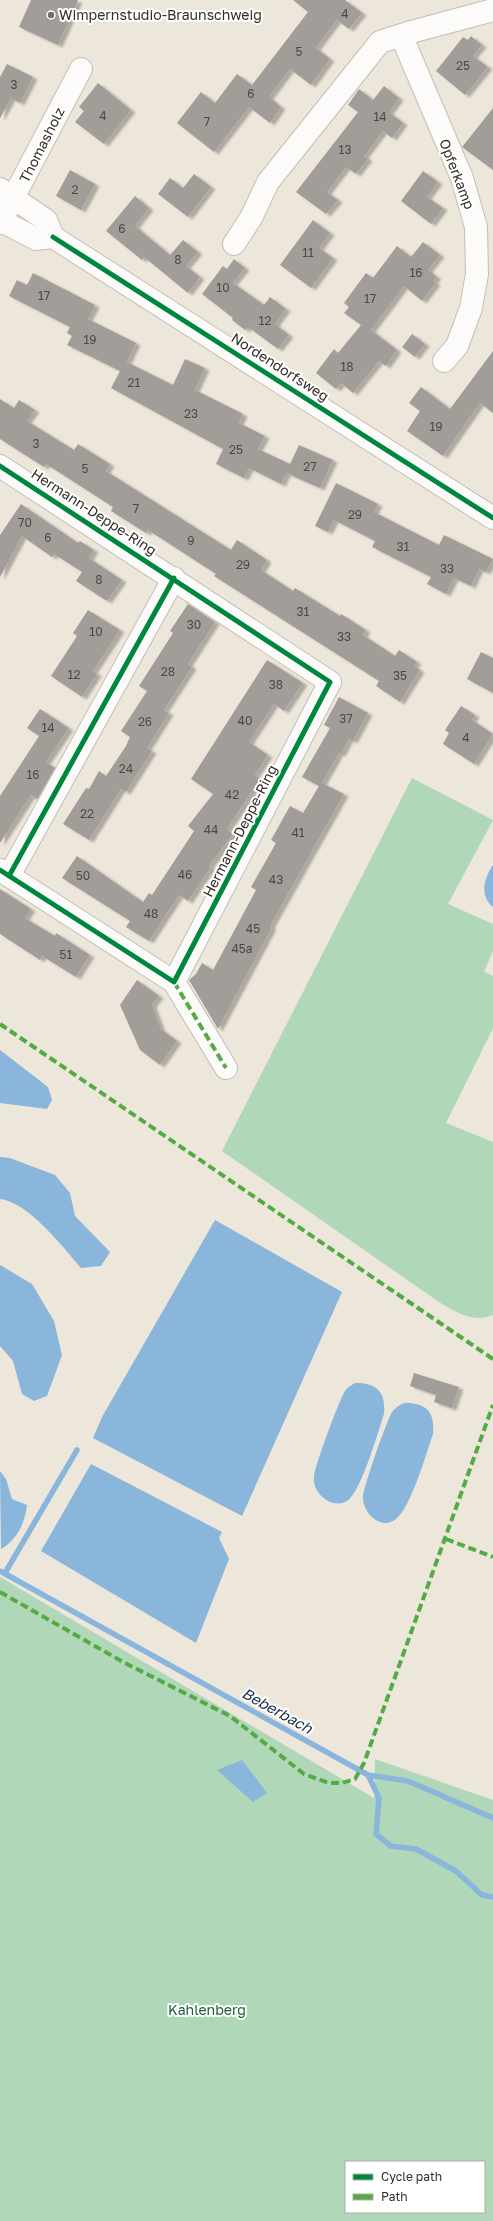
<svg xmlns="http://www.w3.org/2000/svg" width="493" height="2221" font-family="'Golos Text',sans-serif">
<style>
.green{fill:#afd7b8;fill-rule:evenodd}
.water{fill:#8ab6db}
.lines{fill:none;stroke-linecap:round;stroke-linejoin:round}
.stream{stroke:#8ab6db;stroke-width:5.5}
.building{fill:#a39d9a;filter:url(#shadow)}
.street-casing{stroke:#c4beb5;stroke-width:24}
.street{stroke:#fcfbf9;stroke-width:22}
.quiet{stroke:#54ab44;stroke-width:4;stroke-dasharray:8 4;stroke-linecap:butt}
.cycleway-casing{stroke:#fff;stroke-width:8}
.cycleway{stroke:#00873e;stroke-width:5}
.poi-dot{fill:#746e64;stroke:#fff;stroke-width:1.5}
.labels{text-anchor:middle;stroke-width:4;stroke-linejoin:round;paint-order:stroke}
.number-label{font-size:12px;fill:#4f4942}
.poi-label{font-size:14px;fill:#332d25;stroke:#fff;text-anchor:start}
.street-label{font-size:14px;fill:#332d25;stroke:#fff}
.park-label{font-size:14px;fill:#1e5c3c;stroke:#fff}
.water-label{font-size:15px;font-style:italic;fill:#15324a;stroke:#fff}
</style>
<defs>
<filter id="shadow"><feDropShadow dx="4.5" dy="2.5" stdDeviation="1" flood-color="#0004"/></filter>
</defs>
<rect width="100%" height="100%" fill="#ede6da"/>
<!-- green -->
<path class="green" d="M412 778 493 820 448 904 493 924V951L484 972 493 976V1028L446 1123 493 1142V1315C473 1323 457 1313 439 1302L222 1151Z
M0 1577 374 1798 375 1759 493 1800V2221H0ZM346 2162H484V2212H346Z"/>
<!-- water -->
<path class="water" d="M493 865V907C479 896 484 878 493 865Z
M0 1050 48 1087 52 1100 47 1109 0 1103Z
M0 1157 10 1158 55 1175 70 1193 75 1216 110 1252 101 1266 81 1268C63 1247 28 1202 0 1199Z
M215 1220 342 1292 242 1516 93 1438 102 1417Z
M0 1265 32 1284 54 1321 62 1355 47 1396 34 1401 22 1394 13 1361 0 1346Z
M355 1383C377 1383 386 1392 384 1414 378 1432 361 1492 347 1501 332 1510 312 1493 314 1477 314 1468 339 1401 344 1393 346 1388 350 1386 355 1383Z
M404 1403C426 1403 435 1411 433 1434 426 1454 411 1507 396 1519 381 1531 363 1513 363 1498 362 1491 387 1420 392 1412 395 1408 399 1405 404 1403Z
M91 1464 222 1532 219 1538 229 1559 196 1643 41 1551Z
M0 1471 6 1479 12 1499 27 1505C25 1523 17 1540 1 1549Z
M242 1760 267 1793 253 1802 217 1770Z"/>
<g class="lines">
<!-- stream -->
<path class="stream" d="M0 1571 368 1775 379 1798 376 1834 391 1846 416 1849 456 1871 482 1895 493 1897
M5 1573 77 1450
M368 1775 408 1781 493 1818"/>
</g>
<!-- building -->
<path class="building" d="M31 0H78L58 45 19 27Z
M293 0H345L362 13 349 29 337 20 316 48 330 59 311 85 290 69 269 97 281 107 270 123 249 107 214 152 177 123 201 92 215 103 237 74 252 85 308 12Z
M471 36 482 45 473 56 488 67 465 95 436 71 463 37 468 40Z
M7 64 33 77 20 103 11 98 0 118V77Z
M98 83 131 110 104 144 75 122 84 111 79 107Z
M384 86 399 98 389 112 403 123 392 138 383 131 364 156 368 159 356 174 346 167 327 192 338 200 326 214 296 192 358 112 348 105 359 89 373 100Z
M493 108V170L462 147Z
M70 170 95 184 81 210 56 196Z
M423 171 438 182 427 197 443 208 431 224 401 201Z
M194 174 211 187 188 217 158 194 170 178 183 188Z
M135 196 149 208 135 226 170 255 183 240 198 252 186 266 200 277 188 293 144 257 142 260 106 231Z
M313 220 330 233 319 248 333 258 311 288 280 265Z
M423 242 440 255 428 270 437 277 433 281 436 283 422 301 404 286 371 330 397 350 386 366 379 361 353 393 341 383 336 389 316 373 334 349 338 353 361 325 344 313 349 307 344 303 366 273 373 278 397 246 411 257Z
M234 259 245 268 233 283 264 305 270 297 286 309 275 324 289 335 278 349 248 327 245 330 232 320 233 318 202 294 223 266 227 269Z
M33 273 95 305 88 319 136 343 127 362 173 385 185 359 205 368 195 390 243 414 239 423 265 436 258 449 290 464 299 445 333 460 320 488 286 473 290 466 281 484 249 468 244 478 216 464 223 449 111 388 120 371 67 345 72 336 67 333 70 327 9 296 17 280 27 285Z
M412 334 425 344 415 357 402 347Z
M493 351V413L480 403 443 456 407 431 420 411 409 403 421 387 450 409Z
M0 399 14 408 19 400 35 410 27 421 74 450 78 444 110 464 106 471 231 550 237 540 267 560 261 570 293 591 295 588 340 616 341 614 366 630 363 635 395 656 399 650 417 662 414 666 420 670 400 702 376 686 379 681 214 576 216 574 148 530 146 533 111 511 113 507 46 464 44 467 0 439Z
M336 483 378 504 374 512 439 545 444 535 493 559 486 572 479 569 471 586 454 578 446 594 427 584 431 577 372 547 375 541 334 520 328 532 315 526Z
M21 504 78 543 80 541 94 550 89 558 122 580 107 601 76 581 82 572 54 554 52 557 22 536 0 577V535Z
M188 604 215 622 188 664 192 667 164 710 169 713 147 748 152 751 126 792 121 789 89 840 63 824 86 788 89 789 99 771 106 776 126 746 130 737 121 731 147 691 139 686 173 633 170 631Z
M88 610 120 630 93 671 97 674 82 697 51 676 77 636 73 633Z
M481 652 493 658V693L467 679Z
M267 660 303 683 284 711 274 704 249 742 268 755 255 775 260 779 227 829 233 834 209 866 211 867 188 901 179 895 149 941 126 927 130 921 62 878 77 856 143 902 149 893 152 895 194 831 188 826 213 794 191 779Z
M339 697 368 713 353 741 349 739 341 754 339 753 322 783 344 794 270 926 272 927 218 1029 189 980 196 974 202 963 213 970 256 890 251 887 276 843 271 840 290 806 303 813 319 786 302 777 330 728 324 725Z
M461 706 475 715 472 720 493 734 474 764 443 744 449 733 445 730Z
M40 709 69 728 46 762 55 768 41 792 37 799 31 795 0 843V796L39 736 27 728Z
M0 889 31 909 25 918 55 936 56 933 90 955 76 977 42 956 40 960 0 934Z
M137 980 159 996 152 1005 161 1029 177 1041 160 1065 140 1050 120 1005Z
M414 1373 459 1387 452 1408 434 1402 436 1395 410 1386Z"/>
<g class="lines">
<defs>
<path id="street" d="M401 35 462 178 476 227 477 274 471 308 457 346 444 361
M0 189 46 220 53 237 36 239 0 220
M0 223 81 69
M53 237 493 518
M234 244 251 218 268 182 380 42 411 32 493 10
M0 466 330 682 174 982 0 870
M9 876 174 578
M174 982 226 1068"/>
</defs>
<!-- street casing -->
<use href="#street" class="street-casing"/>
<!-- street -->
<use href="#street" class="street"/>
<!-- quiet -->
<path class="quiet" d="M174 982 226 1068
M0 1024 493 1359
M446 1539 493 1557
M0 1592 123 1662 230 1716 304 1774 329 1783H342L355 1779 364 1763 493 1405"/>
<defs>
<path id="cycleway" d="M53 237 493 518
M0 466 330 682 174 982 0 870
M9 876 174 578"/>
</defs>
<!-- cycleway casing -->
<use href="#cycleway" class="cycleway-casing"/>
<!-- cycleway -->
<use href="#cycleway" class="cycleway"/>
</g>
<!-- markers -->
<circle class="poi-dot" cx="51" cy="15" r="4"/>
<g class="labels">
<!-- number labels -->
<g class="number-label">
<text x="345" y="18">4</text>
<text x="299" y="56">5</text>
<text x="463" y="70">25</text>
<text x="14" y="89">3</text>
<text x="251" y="98">6</text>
<text x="103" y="120">4</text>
<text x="380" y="121">14</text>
<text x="207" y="126">7</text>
<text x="345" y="154">13</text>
<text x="75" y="194">2</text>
<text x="122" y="233">6</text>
<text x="308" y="257">11</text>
<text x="178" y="264">8</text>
<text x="416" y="277">16</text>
<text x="223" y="292">10</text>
<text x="44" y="300">17</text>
<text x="370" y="303">17</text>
<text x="265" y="325">12</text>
<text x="90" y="344">19</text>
<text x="347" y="371">18</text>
<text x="134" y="387">21</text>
<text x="191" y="418">23</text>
<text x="436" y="431">19</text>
<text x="36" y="448">3</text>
<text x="236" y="454">25</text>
<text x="310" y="471">27</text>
<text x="85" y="473">5</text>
<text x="136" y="513">7</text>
<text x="355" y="519">29</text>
<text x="25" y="527">70</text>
<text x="48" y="542">6</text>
<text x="191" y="545">9</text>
<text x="403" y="551">31</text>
<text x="243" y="569">29</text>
<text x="447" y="573">33</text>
<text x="99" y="584">8</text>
<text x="303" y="616">31</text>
<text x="194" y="629">30</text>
<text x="96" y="636">10</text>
<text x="344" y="641">33</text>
<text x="168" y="676">28</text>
<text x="74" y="679">12</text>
<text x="400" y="680">35</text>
<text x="276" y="689">38</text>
<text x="346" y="723">37</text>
<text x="245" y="725">40</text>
<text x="145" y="726">26</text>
<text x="48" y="732">14</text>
<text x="466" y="742">4</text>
<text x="126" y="773">24</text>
<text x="33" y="779">16</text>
<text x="232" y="799">42</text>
<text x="87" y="818">22</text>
<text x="211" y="834">44</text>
<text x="298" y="837">41</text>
<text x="185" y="879">46</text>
<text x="83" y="880">50</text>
<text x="276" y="884">43</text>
<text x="151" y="918">48</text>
<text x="253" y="933">45</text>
<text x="242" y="953">45a</text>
<text x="66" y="959">51</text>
</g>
<!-- poi labels -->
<g class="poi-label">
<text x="59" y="20">Wimpernstudio-Braunschweig</text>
</g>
<!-- street labels -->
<g class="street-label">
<text transform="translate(42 145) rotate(-63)" y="5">Thomasholz</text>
<text transform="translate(457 174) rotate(69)" y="5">Opferkamp</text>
<text transform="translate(280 367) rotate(33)" y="5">Nordendorfsweg</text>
<text transform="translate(94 512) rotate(33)" y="5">Hermann-Deppe-Ring</text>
<text transform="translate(240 831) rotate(-63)" y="5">Hermann-Deppe-Ring</text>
</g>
<!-- park labels -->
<g class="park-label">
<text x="207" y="2015">Kahlenberg</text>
</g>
<!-- water labels -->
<g class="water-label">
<text transform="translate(277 1711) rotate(29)" y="5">Beberbach</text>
</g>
</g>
<!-- legend -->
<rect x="345" y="2161" width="140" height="52" fill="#ffffff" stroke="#adaba8"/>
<rect x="353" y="2174" width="20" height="6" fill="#00873e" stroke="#adaba8"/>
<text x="381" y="2181" font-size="12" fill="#332d25">Cycle path</text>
<rect x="353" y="2194" width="20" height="6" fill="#54ab44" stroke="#adaba8"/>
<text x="381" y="2201" font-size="12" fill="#332d25">Path</text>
</svg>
